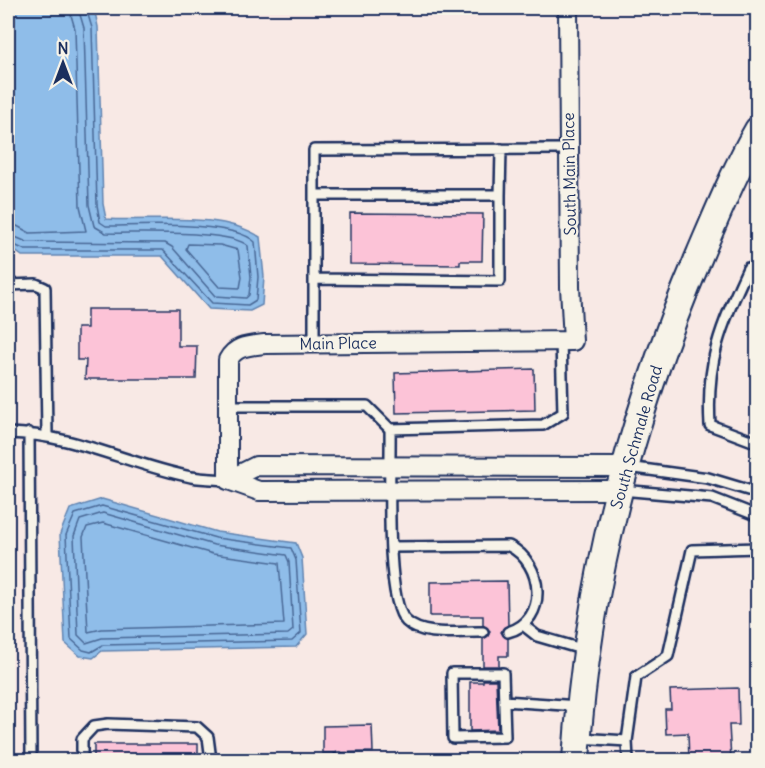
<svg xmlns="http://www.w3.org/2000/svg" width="765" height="768" font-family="Delius,sans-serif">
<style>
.water{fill:#8fbde9;stroke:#6184b1;stroke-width:1.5}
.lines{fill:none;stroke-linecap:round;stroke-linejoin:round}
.shore{stroke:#496896;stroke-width:1.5}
.building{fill:#fcc3d7;stroke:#1b2f5e;stroke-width:1.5}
.lane-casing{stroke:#1b2f5e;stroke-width:14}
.street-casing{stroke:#1b2f5e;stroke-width:22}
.secondary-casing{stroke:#1b2f5e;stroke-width:30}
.lane{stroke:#f7f3e8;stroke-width:9}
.street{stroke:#f7f3e8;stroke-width:18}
.secondary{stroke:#f7f3e8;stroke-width:26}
.labels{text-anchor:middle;stroke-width:4.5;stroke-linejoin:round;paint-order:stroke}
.street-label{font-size:16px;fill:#1b2f5e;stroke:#f7f3e8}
</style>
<rect width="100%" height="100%" fill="#f8e9e5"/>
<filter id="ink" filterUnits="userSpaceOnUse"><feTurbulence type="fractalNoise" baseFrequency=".0167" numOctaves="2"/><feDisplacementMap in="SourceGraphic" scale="12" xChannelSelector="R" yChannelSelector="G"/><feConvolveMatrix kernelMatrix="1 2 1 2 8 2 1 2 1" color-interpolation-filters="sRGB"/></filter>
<g filter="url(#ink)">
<!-- water -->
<path class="water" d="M19 8H88L95 12 98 27 103 204 106 219C153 222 220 211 260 237L264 277 262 305 250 311 209 309 162 256H22L10 247 8 15Z
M102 499 217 532 296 543 302 558 307 634 296 647 102 651 93 658 80 656 65 643 60 534 70 509Z"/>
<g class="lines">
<!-- shore -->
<path class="shore" d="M8 225 17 226 30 233 86 231 80 206 75 29 69 8
M8 234 27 242 165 243 172 247 215 296 246 298 249 295 251 277 248 246C232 229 133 234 106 233L94 226 89 205 84 28 78 8
M8 242 25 250H163L212 303 248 305 256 300 258 277 255 242C233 220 139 226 106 226L100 222 97 205 92 28 86 8
M188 244 220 245 238 250 242 277 240 288 219 287 186 249Z
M102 506 216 538 291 548 296 560 301 633 292 641 103 645 91 652 83 650 71 639 66 535 75 514Z
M103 513 214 545 286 555 289 562 293 630 288 634 102 638 86 643 78 635 74 536 80 520Z
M103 523 213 554 279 563 284 624 102 629 88 632 83 537 87 527Z"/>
</g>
<!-- building -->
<path class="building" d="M350 213 483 214 482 261H460V265L350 264Z
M87 309H178V346H197L196 379H85L86 360H77V328H87Z
M534 369 535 410 396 413 395 373Z
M507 581 508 625 501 632 508 639V656H499V666H483V639L488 636 490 631 483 625V616H430V582Z
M483 680H496L498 730 470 731V682H483Z
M738 688 739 725H729L731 760H689L688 733 666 734 665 709H671L670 690Z
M372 725 373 752 323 753V726Z
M94 744H198V760H94Z"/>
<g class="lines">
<defs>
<path id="lane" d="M500 195 501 149
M758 271 748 268C721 327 706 358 710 425L758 443
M314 279 500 281V195H316
M8 285 36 284 45 288 47 435
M314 343V150L568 149
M227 406H367L390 429C391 464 384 600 406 621 423 638 461 631 483 632
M390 429 543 425 563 413 561 341
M8 433C74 434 127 464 191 477 203 479 216 479 228 480
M29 433 31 760
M628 467 708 478 758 493
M621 490 712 498 758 516
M391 547 509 546C544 563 549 621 508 632
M523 625 537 636 585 650
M452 673H503L505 737 453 738Z
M504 701 579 706
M579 738 627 741
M339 758V760
M82 760V739L94 726 108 724 197 727 208 737 211 760
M628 760 627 741 636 677 668 656 692 550 758 548"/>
<path id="street" d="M228 480V360C236 345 250 346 265 344L573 341 570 287 568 8
M228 480 256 466 624 467
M228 480 259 491 619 490"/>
<path id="secondary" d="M576 760C587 585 631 415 700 254 718 212 735 170 758 130"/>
</defs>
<!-- lane casing -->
<use href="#lane" class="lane-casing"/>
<!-- street casing -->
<use href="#street" class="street-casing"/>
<!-- secondary casing -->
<use href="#secondary" class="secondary-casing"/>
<!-- lane -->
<use href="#lane" class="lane"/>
<!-- street -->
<use href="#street" class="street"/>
<!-- secondary -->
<use href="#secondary" class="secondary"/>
</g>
</g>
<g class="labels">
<!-- street labels -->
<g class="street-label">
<text transform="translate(569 174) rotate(-91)" y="6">South Main Place</text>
<text transform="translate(338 343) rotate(-1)" y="6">Main Place</text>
<text transform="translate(636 437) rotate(-74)" y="6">South Schmale Road</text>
</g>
</g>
<!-- margin -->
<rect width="765" height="768" fill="none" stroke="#f7f3e8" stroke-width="30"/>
<rect x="15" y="15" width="735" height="738" fill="none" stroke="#1b2f5e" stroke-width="2" filter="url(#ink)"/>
<!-- north arrow -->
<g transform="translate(63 63)" stroke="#f7f3e8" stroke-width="4.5" paint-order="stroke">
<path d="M0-4.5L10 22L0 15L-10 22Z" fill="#1b2f5e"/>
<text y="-9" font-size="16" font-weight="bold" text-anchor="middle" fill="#1b2f5e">N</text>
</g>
</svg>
